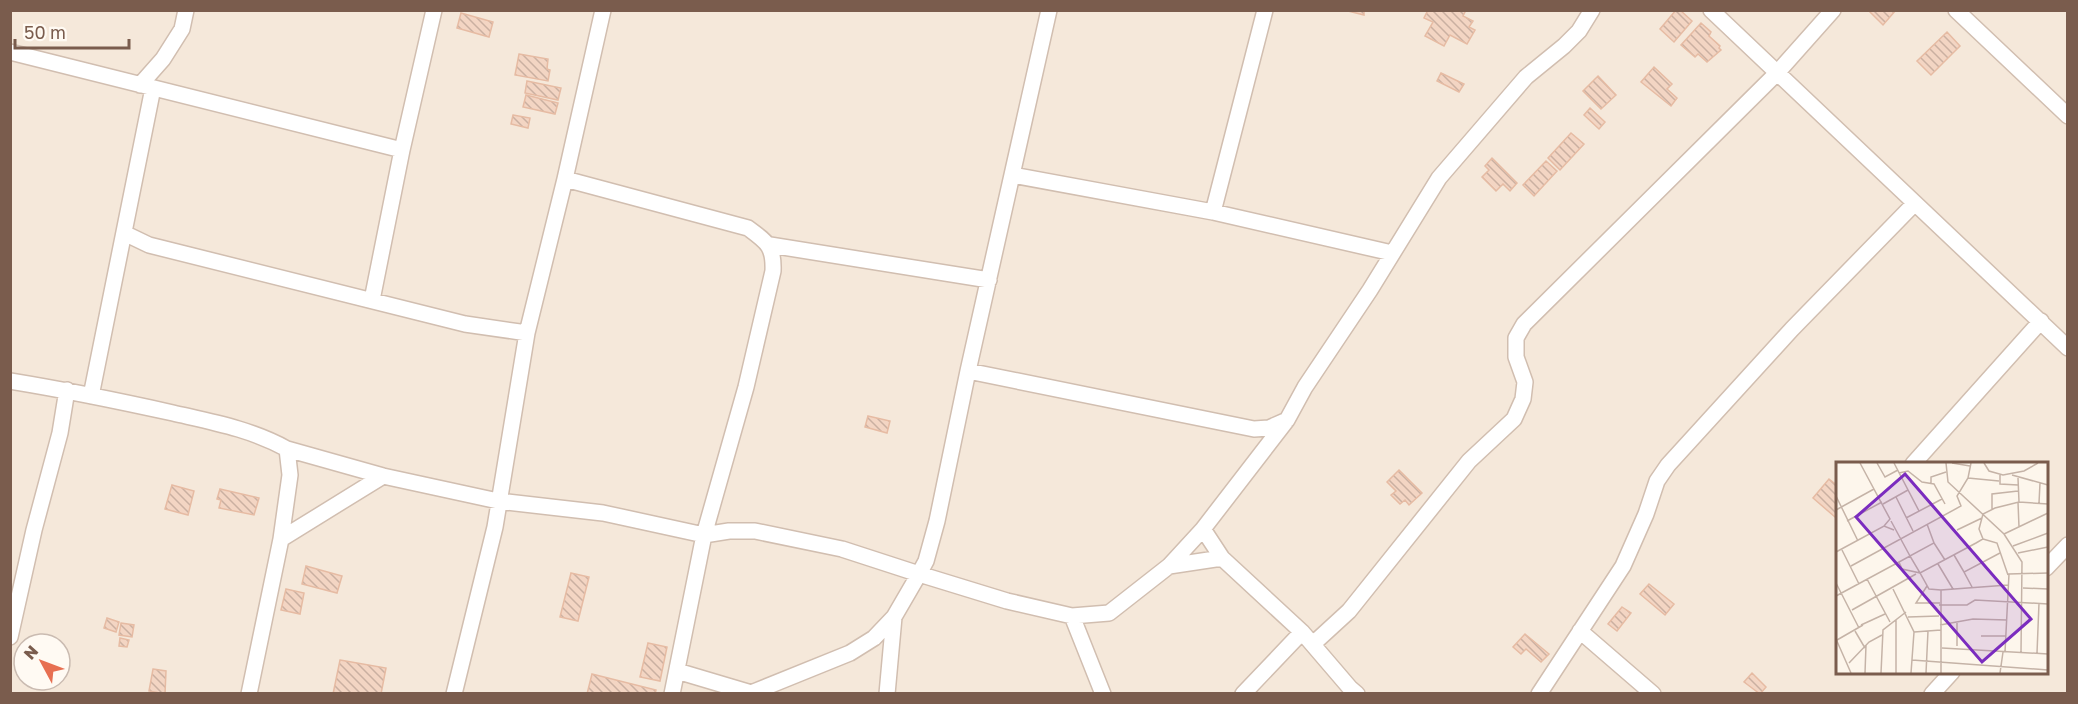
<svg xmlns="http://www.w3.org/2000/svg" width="2078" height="704" font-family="'Golos Text',sans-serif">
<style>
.residential{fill:#f5e8da;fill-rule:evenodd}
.building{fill:url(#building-back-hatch);stroke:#e6bba3;stroke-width:1.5}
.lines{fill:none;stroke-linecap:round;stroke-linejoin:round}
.street-casing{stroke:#d1beb0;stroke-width:18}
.street{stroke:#fff;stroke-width:15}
.inset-road{fill:none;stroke:#c5b3a7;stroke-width:1.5}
.view{fill:#7b2cbf;fill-opacity:0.15;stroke:#7b2cbf;stroke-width:3}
.inset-edge{fill:none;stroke:#7a5c4d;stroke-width:3}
</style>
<defs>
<pattern id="building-back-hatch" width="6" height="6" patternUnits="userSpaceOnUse" patternTransform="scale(1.5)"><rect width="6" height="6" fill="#f3d5c3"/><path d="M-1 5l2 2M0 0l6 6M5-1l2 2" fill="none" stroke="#cab0a1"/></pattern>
</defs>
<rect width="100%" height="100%" fill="#fdf6ec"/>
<!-- residential -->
<path class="residential" d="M10 11H2067V693H11ZM1838 464H2046V672H1838ZM24 644H60V680H24Z"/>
<!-- building -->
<path class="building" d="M1344 10H1364V15Z
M1428 10H1466L1463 16 1473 21 1469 27 1475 30 1467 44 1450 35 1444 46 1425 36 1433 22 1424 18Z
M1676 10H1680L1692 21 1674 42 1660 29Z
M1868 10H1896L1883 25Z
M461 13 493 22 489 37 457 28Z
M1701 23 1711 32 1709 36 1720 46 1719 48 1721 50 1707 62 1698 54 1695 57 1681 45Z
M1947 32 1960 46 1931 75 1917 61Z
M519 54 548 59 547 69 550 70 548 81 515 75Z
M1654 67 1672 84 1667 89 1677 98 1671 106 1641 82Z
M1441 73 1464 84 1459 92 1437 81Z
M1598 76 1616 95 1601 109 1583 91Z
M527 81 561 88 558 100 525 93Z
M526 95 558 103 555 114 523 107Z
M1590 108 1605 122 1599 129 1584 115Z
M513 115 530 118 528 128 511 124Z
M1571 133 1584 144 1560 170 1548 158Z
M1492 158 1517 183 1510 191 1503 184 1496 191 1482 177 1489 170 1485 166Z
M1546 161 1557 171 1534 196 1523 185Z
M868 416 890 421 887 433 865 427Z
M1399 470 1422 493 1409 505 1405 500 1400 504 1391 495 1396 491 1387 482Z
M1829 479 1838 486V513L1835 517 1813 498Z
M172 485 194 491 188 515 165 509Z
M220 489 259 498 254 515 219 508 221 500 217 499Z
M306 566 342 576 337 593 302 584Z
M571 573 589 577 578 621 560 617Z
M1649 584 1674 604 1665 615 1640 594Z
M286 589 304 593 300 614 281 610Z
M1622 607 1631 613 1617 631 1608 624Z
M107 618 119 622 116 632 104 628Z
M121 623 134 625 132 637 119 635Z
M1525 634 1549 654 1541 662 1526 649 1521 654 1513 647Z
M120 638 129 640 127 647 119 646Z
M648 643 667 647 660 681 640 677Z
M340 660 386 668 381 694H333Z
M153 669 166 671 165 694 149 691Z
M1752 673 1766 687 1760 694 1744 682Z
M592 674 656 690 655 694H587Z"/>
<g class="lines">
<defs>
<path id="street" d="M1265 10 1213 212 1392 253
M1711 10 2068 348
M1956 10 2068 116
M10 52 402 150
M140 85 163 59 182 29 186 10
M1012 175 1213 212
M124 233 149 245 465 324 527 333
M770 245 989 280
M372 300 402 150 434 10
M968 371 1254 429 1269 428 1287 420
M10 381C65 390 119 401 173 413 212 422 251 429 287 449L290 475 281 539
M91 396 153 88
M287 449 383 476 498 501 603 513 704 535 746 387 773 271C774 246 767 242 748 228L565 179
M1913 464 2041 321
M1169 566 1222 558
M2046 568 2068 545
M1072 616 1103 694
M1580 631 1653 694
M10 637 34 530 60 433 67 390
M1313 644 1349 611 1469 461 1514 419 1523 399 1525 382 1516 357V338L1524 324 1777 73 1833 10
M677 671 751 693 850 653 874 638 894 617 919 574 1007 601 1072 616 1109 613 1169 566 1203 529
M249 694 281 539 383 476
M454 694 495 527 527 333 565 179 603 10
M672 694 704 535 729 531H755L842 549 919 574 926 561 937 521 968 371 1049 10
M887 694 894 617
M1243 694 1302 632
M1357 694 1350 688 1302 632 1222 558 1203 529 1287 420 1305 387 1370 290 1439 178 1526 77 1564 46 1579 31 1592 10
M1539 694 1623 566 1646 514 1657 481 1668 465 1792 329 1914 204
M1932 694 1952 672"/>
</defs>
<!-- street casing -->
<use href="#street" class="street-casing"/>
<!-- street -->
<use href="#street" class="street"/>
</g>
<!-- overview -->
<g transform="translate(1836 462)">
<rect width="212" height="212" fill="#fdf6ec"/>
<path class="inset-road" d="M24 1 54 57 48 64M41 1 49 15 62 8M58 1 83 49M110 1 112 20 168 72 186 100 185 191M116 1 134 4M148 1 153 9 167 13 188 9 202 1M63 11 72 9 86 20 98 22 109 42M164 13V22L182 23M176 13 212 23M132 16 163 19M182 16 183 40M95 22V15L110 10M0 34 22 79M60 35 77 69M182 40 183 65M203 41 204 21M47 42 72 28M0 48 38 27M156 48V32L182 29M70 56 106 37M11 59 46 40M55 59 74 94 98 81 91 62M121 68 146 56M168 72 212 51M147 77 161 81 172 113M98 81 109 98M177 84 212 71M6 88 23 122M0 90 48 64 58 68M182 91 212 85M118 93 128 110M63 100 66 107 84 111 93 127 105 128M102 102 117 127M15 104 125 44 121 34 132 16 135 1M31 117 54 160M0 121 23 166M91 124 80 141H104M136 125 128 110 164 91M187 126 212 127M57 127 78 170 75 211M0 134 74 94 84 111 140 81 147 77 143 67 147 52 159 46 183 40 212 42M103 143H131L139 138 212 142M16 148 80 112M72 155 103 154M60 158V211M121 161V184M25 163 49 152M104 163 137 157 171 158M19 169 29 186M78 170 105 168M145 174H170M0 177 15 211M1 178 27 163M106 186 212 192M169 190 173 112 212 111M201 191 203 141M76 198 212 208M13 201 33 180 46 173M29 211 30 183M45 211 47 168 70 150M90 211 92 169M105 211V128L172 123M164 211 167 190"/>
<path class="view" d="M69 12 195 157 146 200 20 55Z"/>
<rect width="212" height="212" class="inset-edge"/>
</g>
<!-- border -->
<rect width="2078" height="704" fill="none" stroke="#7a5c4d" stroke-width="24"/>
<!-- north arrow -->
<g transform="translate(42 662) rotate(311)"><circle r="28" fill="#fffaf3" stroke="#cabbb1" stroke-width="1.5"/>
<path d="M0-4.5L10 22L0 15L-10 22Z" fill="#e76f51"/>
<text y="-9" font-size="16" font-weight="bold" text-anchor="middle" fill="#7a5c4d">N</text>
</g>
<!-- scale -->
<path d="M15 39v9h114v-9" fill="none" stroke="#7a5c4d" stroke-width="3"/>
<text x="24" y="39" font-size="18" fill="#7a5c4d" stroke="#fffaf3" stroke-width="4.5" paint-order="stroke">50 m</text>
</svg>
